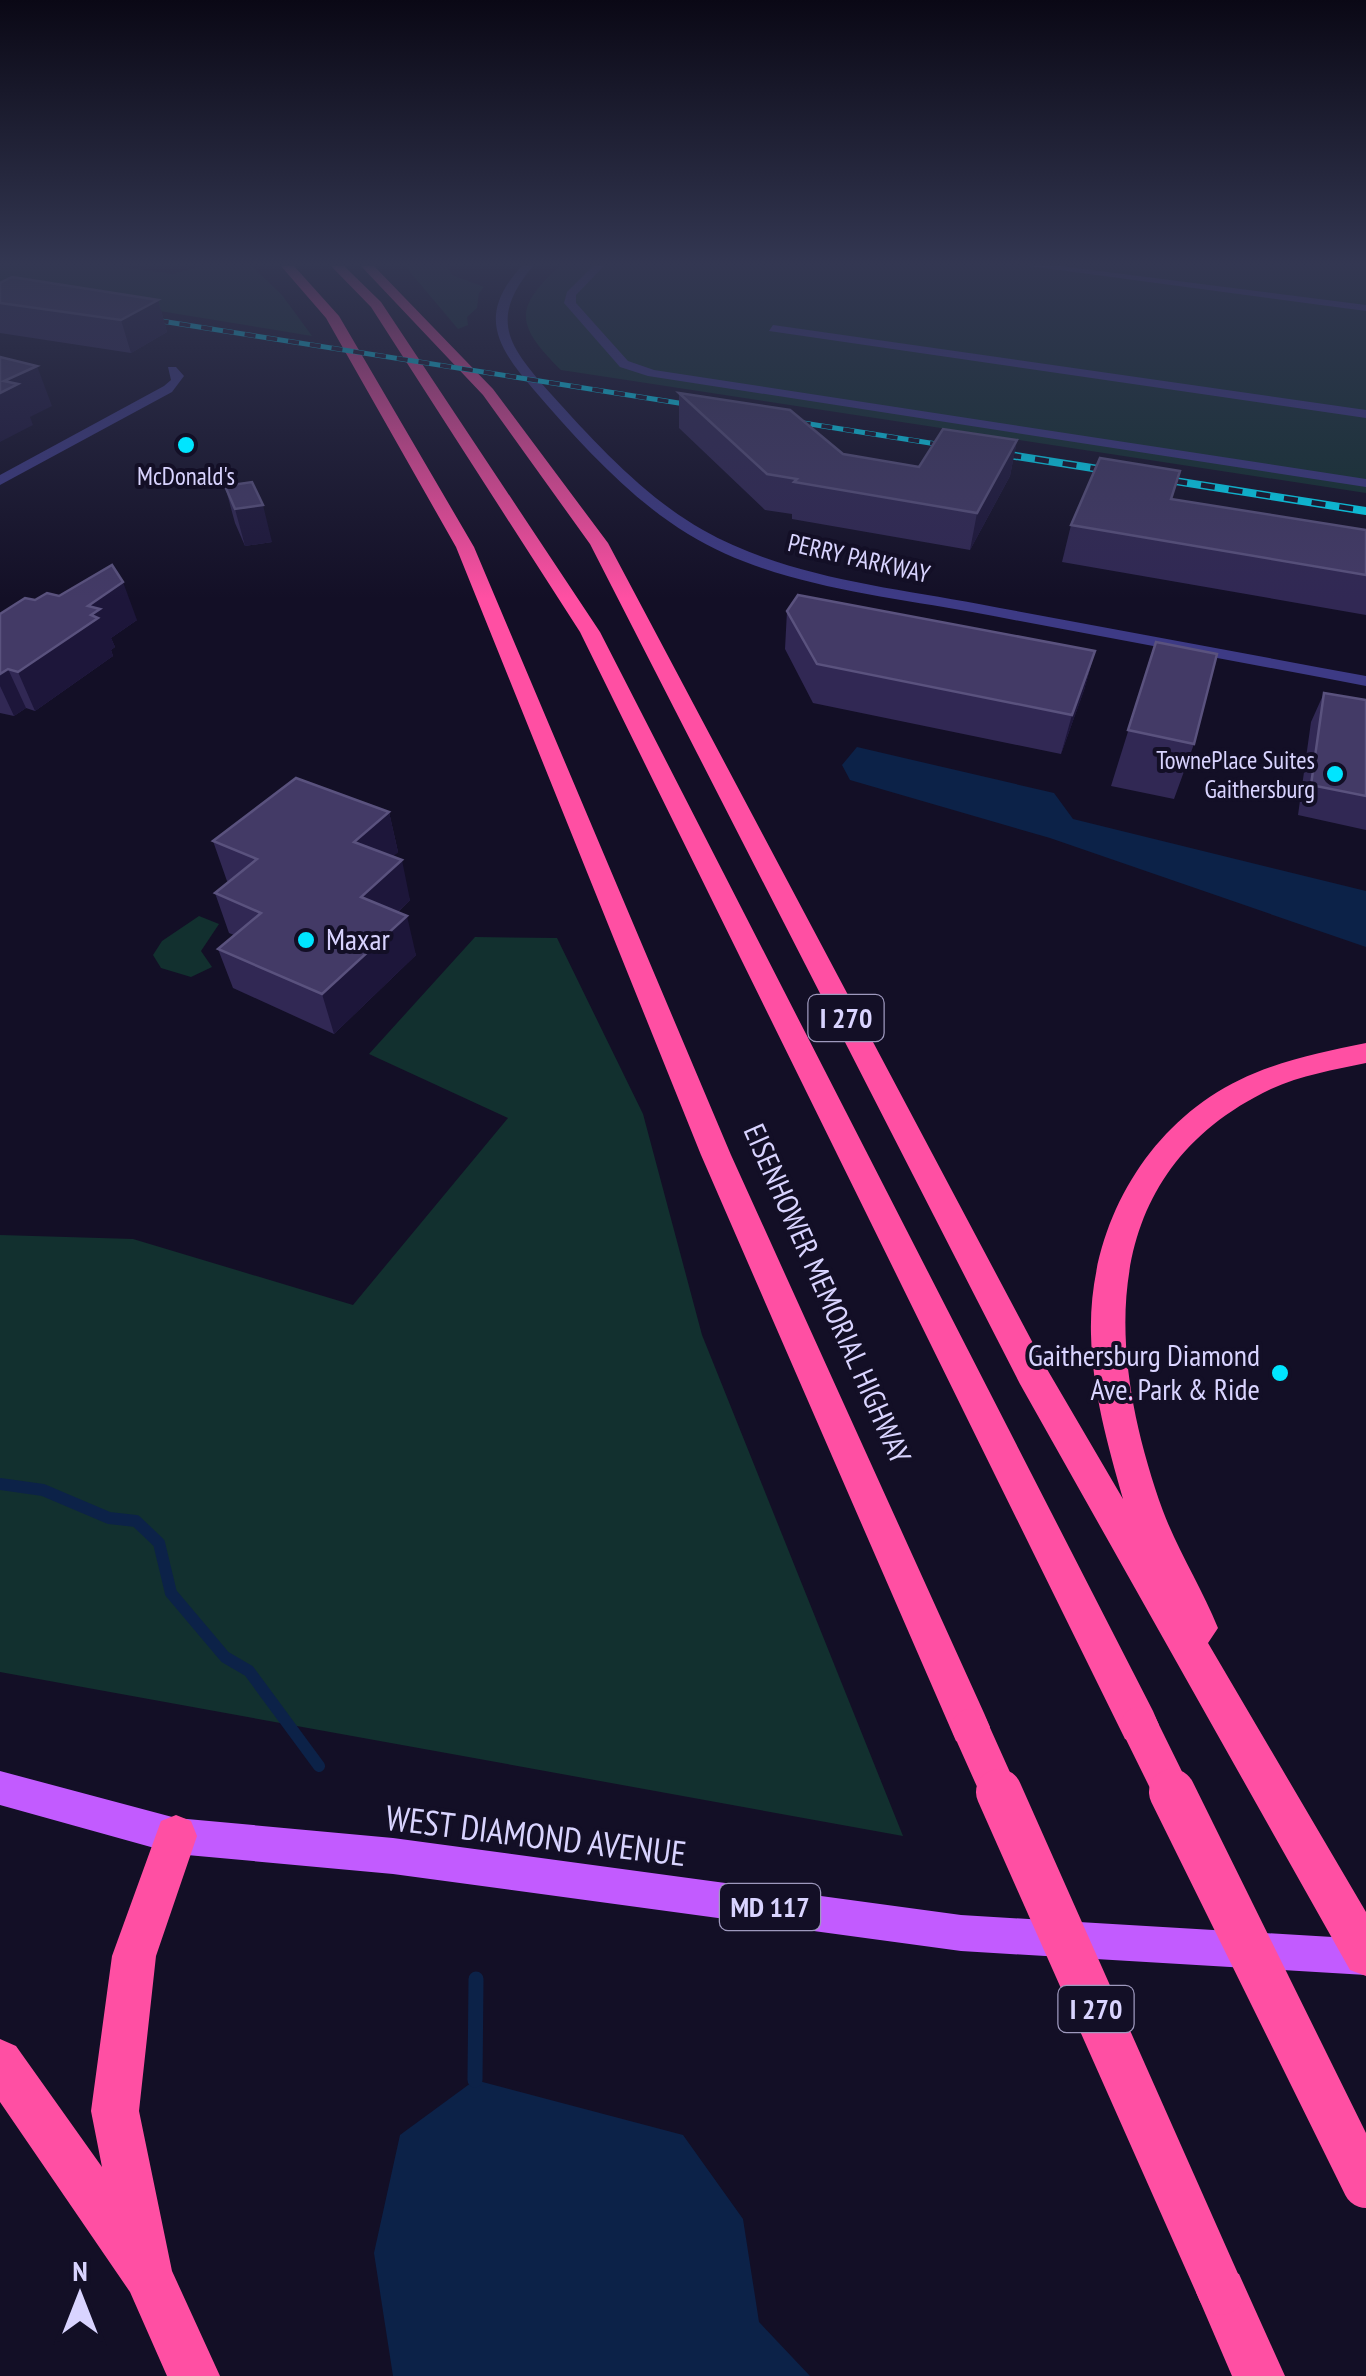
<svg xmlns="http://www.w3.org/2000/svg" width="1366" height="2376" font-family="'PT Sans Narrow',sans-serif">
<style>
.green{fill:#12302f}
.water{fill:#0c2248}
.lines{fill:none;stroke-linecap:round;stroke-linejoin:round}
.stream-far1{stroke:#0c2248;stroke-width:12}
.stream{stroke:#0c2248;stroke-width:15}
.minor{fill:#3d3a85;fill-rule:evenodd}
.major{fill:#c25bff;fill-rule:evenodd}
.highway{fill:#ff4fa3;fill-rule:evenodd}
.rail-far1-casing{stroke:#00e5ff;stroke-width:5}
.rail-casing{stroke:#00e5ff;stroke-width:8}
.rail-far1{stroke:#130f26;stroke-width:4;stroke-dasharray:11;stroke-linecap:butt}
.rail{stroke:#130f26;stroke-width:5;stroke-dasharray:14;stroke-linecap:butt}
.highway-bridge-far1{stroke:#ff4fa3;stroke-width:36}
.highway-bridge{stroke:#ff4fa3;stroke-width:46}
.wall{fill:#312854}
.shaded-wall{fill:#1d163a}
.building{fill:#433a66;stroke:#5a527e;stroke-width:2.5}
.poi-dot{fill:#00e5ff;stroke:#130f26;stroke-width:4}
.labels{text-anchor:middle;stroke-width:8;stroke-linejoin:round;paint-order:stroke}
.far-poi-label{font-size:25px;fill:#d9d4ff;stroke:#130f26}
.far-street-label{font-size:25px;fill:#d9d4ff;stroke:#130f26}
.shield{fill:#130f26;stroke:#9e99be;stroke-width:2.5}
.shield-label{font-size:28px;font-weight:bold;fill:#d9d4ff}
.poi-label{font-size:30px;fill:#d9d4ff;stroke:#130f26;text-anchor:start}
.street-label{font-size:30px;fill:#d9d4ff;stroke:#130f26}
.near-street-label{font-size:35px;fill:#d9d4ff;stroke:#130f26}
</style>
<rect width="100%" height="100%" fill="#130f26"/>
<!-- green -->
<path class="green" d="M0 266H116L173 274 201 266H252L282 295 312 336 0 285Z
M405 266H447L452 275 484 287 479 293 477 308 467 317 468 325 458 329Z
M560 266H1366V493L561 370C517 326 512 309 560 266Z
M199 916 219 924 201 951 212 967 191 977 161 968 153 955 162 941Z
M475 937 557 938 643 1114 702 1335 903 1836 0 1672V1235L133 1239 353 1305 508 1118 369 1054Z"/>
<!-- water -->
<path class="water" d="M857 747 1054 793 1073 819 1366 891V947L1050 838 850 780 842 765Z
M475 2080 683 2135 743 2219 759 2322 810 2376H393L374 2253 400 2135Z"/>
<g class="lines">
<!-- stream-far1 -->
<path class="stream-far1" d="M0 1484 43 1490 109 1518 136 1521 159 1543 171 1593 225 1657 249 1671 319 1766"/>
<!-- stream -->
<path class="stream" d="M475 2080 476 1979"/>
<!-- minor -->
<path class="minor" d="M522 266H533C487 321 510 347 551 394 595 443 646 498 703 530 786 577 887 587 979 604 1108 628 1237 652 1366 676V686C1235 661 1103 637 972 612 878 595 771 585 688 534 629 498 579 442 534 390 496 346 477 314 522 266Z
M593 266H604L576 295V303L628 361 654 370 1366 479V487L648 376 620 367 564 303 567 292Z
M1029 266H1060L1366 305V311Z
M773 325 1366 410V418L769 331Z
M168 367H176L184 376 172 392 0 485V475L164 386 171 380Z"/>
<!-- major -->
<path class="major" d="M0 1771 176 1818 393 1838 961 1915 1366 1939V1975L961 1951 393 1874 176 1854 0 1805Z"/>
<!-- highway -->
<path class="highway" d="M281 266H294L339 316 474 547 731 1155 984 1713 990 1727 984 1741 970 1747 956 1741 701 1155 456 547 326 318Z
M331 266H344L381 302 600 632 1153 1711 1159 1725 1153 1739 1139 1745 1125 1739 580 632 371 307Z
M361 266H374L493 389 608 543 1044 1364 1123 1499C1108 1446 1092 1390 1091 1334 1088 1223 1151 1115 1255 1073 1291 1058 1328 1051 1366 1043V1063C1334 1070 1301 1075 1271 1089 1094 1173 1106 1352 1163 1511 1178 1551 1202 1588 1218 1628L1208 1643 1366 1912V1976L1350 1970 1020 1384 590 544 483 395Z
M176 1815 191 1821 197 1836 156 1956 139 2111 172 2271 220 2376H167L130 2292 0 2102V2039L16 2046 102 2167 91 2111 112 1956 161 1821Z
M1221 2267 1239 2274 1285 2376H1232L1196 2292 1203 2274Z"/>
<defs>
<path id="rail-far1" d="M136 317 704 407
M778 419 968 449"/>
<path id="rail" d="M952 446 1366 511"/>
</defs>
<!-- rail-far1 casing -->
<use href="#rail-far1" class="rail-far1-casing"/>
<!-- rail casing -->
<use href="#rail" class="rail-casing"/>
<!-- rail-far1 -->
<use href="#rail-far1" class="rail-far1"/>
<!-- rail -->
<use href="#rail" class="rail"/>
<!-- highway-bridge-far1 -->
<path class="highway-bridge-far1" d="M1139 1725 1173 1794
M970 1727 1000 1794"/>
<!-- highway-bridge -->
<path class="highway-bridge" d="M999 1792 1221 2292
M1172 1792 1366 2185"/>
</g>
<!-- wall -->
<path class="wall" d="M0 283 158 300 167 332 131 353 0 333Z
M679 393 843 454 919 467 1017 440 1010 476 970 550 792 519V514L765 510 679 428Z
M225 486 272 542 245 546 235 523Z
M1172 499 1366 530V615L1062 562 1071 525Z
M35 600 137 620 111 638 115 647 111 650 113 656 35 711 26 708 14 716 0 713V614Z
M787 611 1095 651 1084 690 1061 754 813 703 785 649Z
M1156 642 1194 744 1174 799 1111 786Z
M1324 693 1366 700V830L1298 815 1311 722Z
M389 812 398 852 392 857 410 900 398 912 416 955 334 1034 233 988 218 949 234 935 229 933 215 893 229 882 227 881 213 841Z"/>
<!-- shaded-wall -->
<path class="shaded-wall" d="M158 300 167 332 131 353 121 320Z
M37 366 52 406 30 417 33 425 0 442V393L4 381Z
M1017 440 1010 476 970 550 977 513Z
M263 505 272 542 245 546 235 509Z
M123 582 137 620 111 638 115 647 111 650 113 656 35 711 18 672 88 606Z
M1095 651 1084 690 1061 754 1072 715Z
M8 669 26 708 14 716 0 686V674Z
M389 812 398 852 364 881 354 842Z
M402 860 410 900 371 937 361 897Z
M407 916 416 955 334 1034 322 994Z"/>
<!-- building -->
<path class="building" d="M12 277 158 300 121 320 0 303V283Z
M0 357 37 366 4 381 18 384 0 393Z
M679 393 790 410 843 454 919 467 943 429 1017 440 977 513 794 482 797 479 767 474Z
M1100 458 1180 471 1171 499 1366 530V575L1071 525Z
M252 482 263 505 235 509 225 486Z
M112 565 123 582 88 606 100 609 91 615 98 618 18 672 8 669 0 674V614L25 598 35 600 47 593 59 596Z
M798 595 1095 651 1072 715 817 664 787 611Z
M1156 642 1217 654 1194 744 1128 730Z
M1324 693 1366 700V796L1311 785Z
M296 778 389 812 354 842 402 860 361 897 407 916 322 994 218 949 261 913 215 893 257 859 213 841Z"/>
<!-- sky -->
<linearGradient id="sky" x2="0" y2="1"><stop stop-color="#0a0815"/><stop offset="0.44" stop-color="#333752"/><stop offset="1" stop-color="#333752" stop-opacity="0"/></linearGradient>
<rect width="1366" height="599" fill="url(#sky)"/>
<!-- markers -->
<g class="poi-dot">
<circle cx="186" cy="445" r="10"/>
<circle cx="1335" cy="774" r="10"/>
<circle cx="306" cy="940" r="10"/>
<circle cx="1280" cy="1373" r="10"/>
</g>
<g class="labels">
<!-- far-poi labels -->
<g class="far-poi-label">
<text x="186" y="485">McDonald's</text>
<text x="1315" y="769" text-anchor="end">TownePlace Suites<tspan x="1315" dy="29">Gaithersburg</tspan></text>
</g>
<!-- far-street labels -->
<g class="far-street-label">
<text transform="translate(859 558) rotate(13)" y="9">PERRY PARKWAY</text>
</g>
<!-- shield labels -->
<g class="shield">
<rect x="808.5" y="995" width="75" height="46" rx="8"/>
<rect x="720" y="1884" width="100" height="46" rx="8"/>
<rect x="1058.5" y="1986" width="75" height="46" rx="8"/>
</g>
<g class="shield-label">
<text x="846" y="1028">I 270</text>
<text x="770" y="1917">MD 117</text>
<text x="1096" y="2019">I 270</text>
</g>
<!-- poi labels -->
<g class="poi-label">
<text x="326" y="950">Maxar</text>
<text x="1260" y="1366" text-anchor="end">Gaithersburg Diamond<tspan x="1260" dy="34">Ave. Park &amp; Ride</tspan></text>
</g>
<!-- street labels -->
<g class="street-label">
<text transform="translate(827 1294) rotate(66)" y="10">EISENHOWER MEMORIAL HIGHWAY</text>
</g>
<!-- near-street labels -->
<g class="near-street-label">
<text transform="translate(536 1836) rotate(7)" y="12">WEST DIAMOND AVENUE</text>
</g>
</g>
<!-- north arrow -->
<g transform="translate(80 2296)" stroke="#130f26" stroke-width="8" paint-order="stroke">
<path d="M0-8L18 38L0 25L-18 38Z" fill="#d9d4ff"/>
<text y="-15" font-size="28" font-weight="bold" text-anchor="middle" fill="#d9d4ff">N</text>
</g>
</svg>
